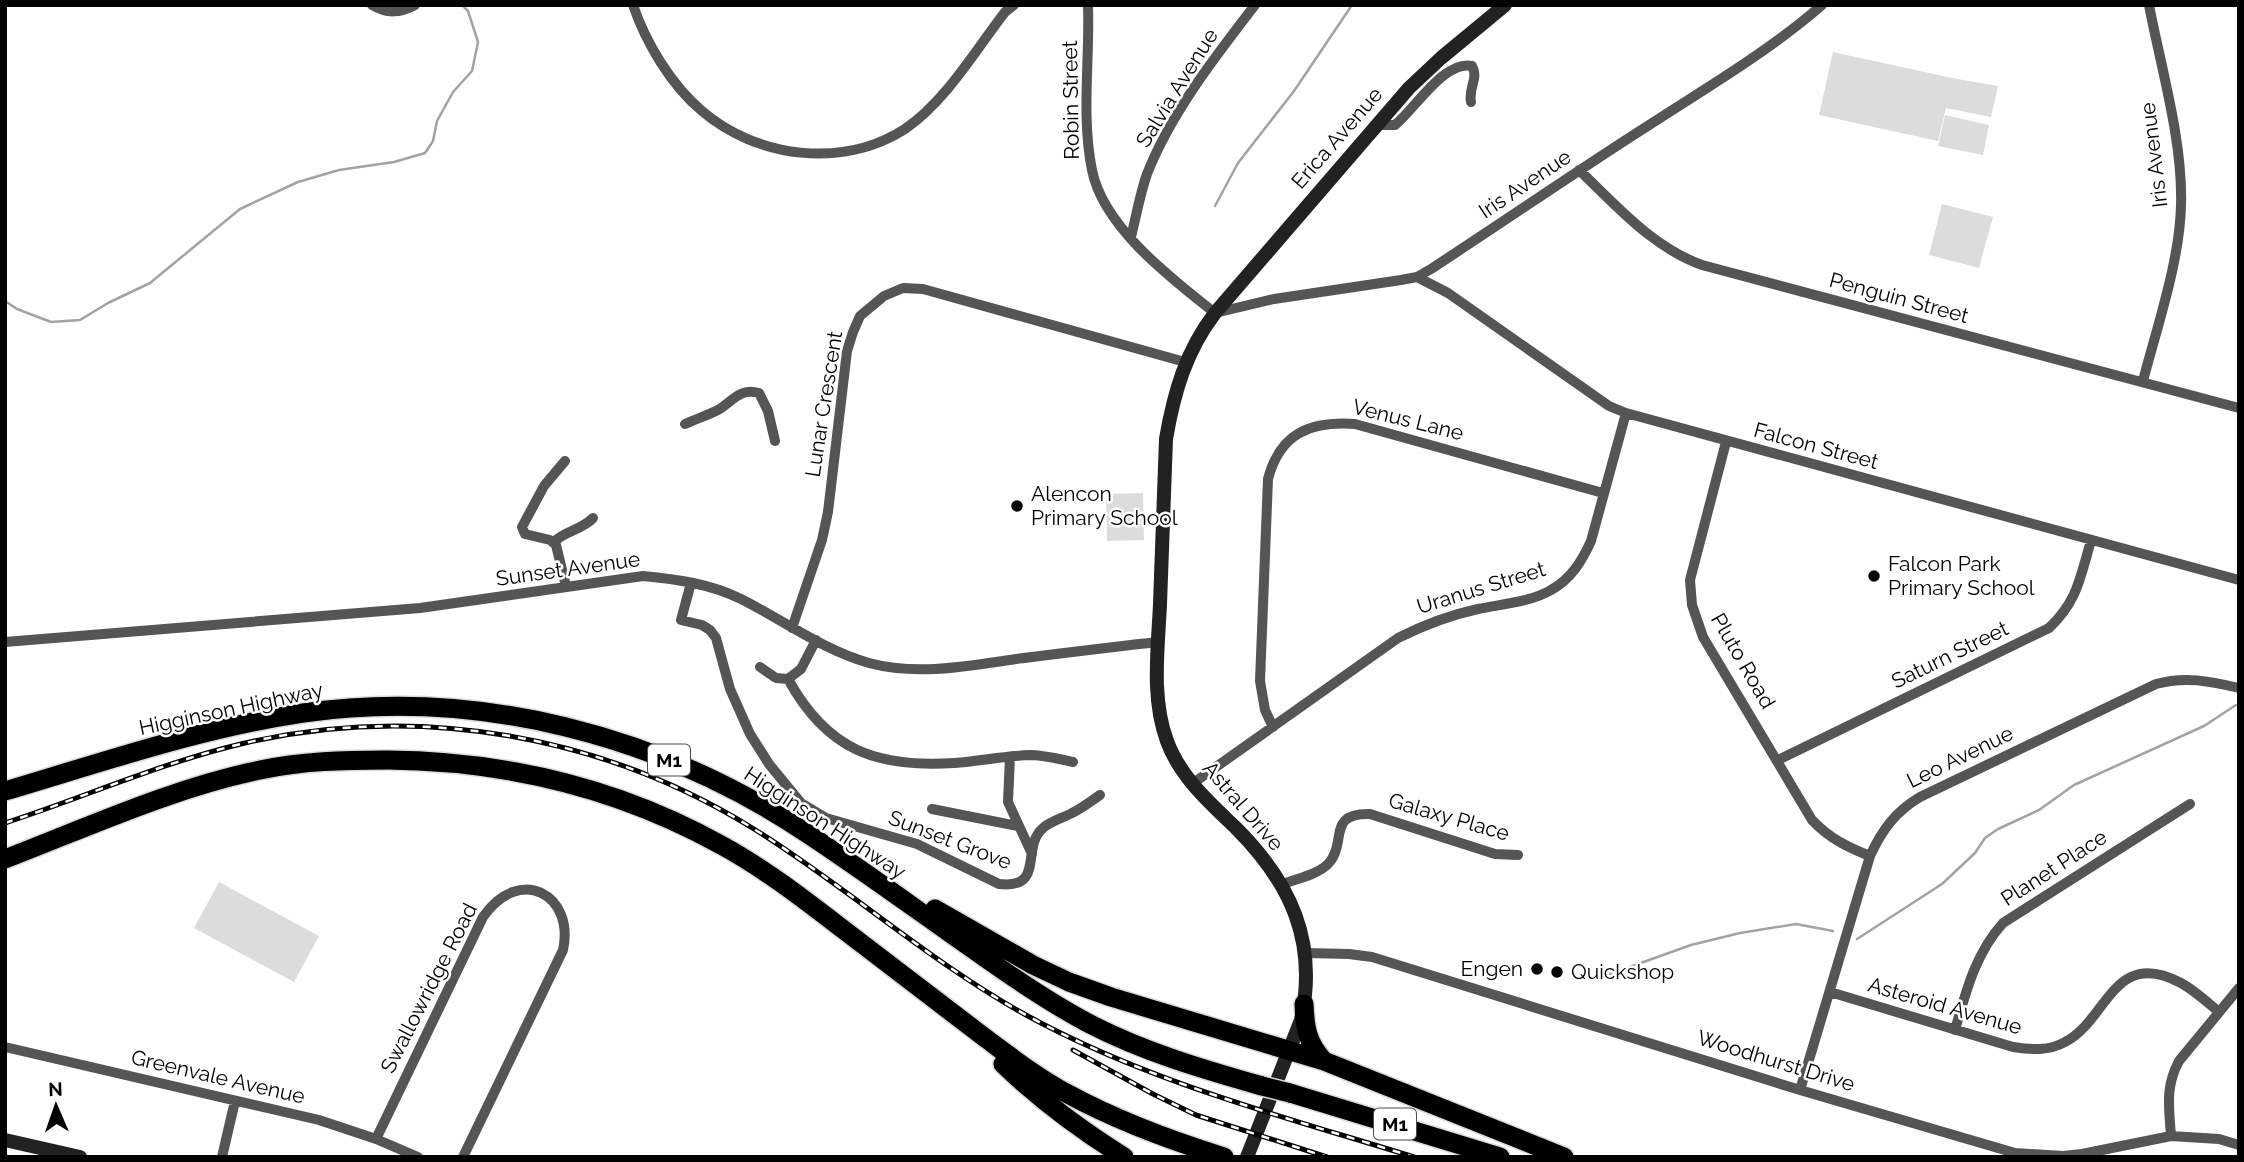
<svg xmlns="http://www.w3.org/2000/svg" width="2244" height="1162" font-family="Raleway,sans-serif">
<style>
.green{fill:#dcdcdc}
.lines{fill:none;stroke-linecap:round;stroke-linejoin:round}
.stream{stroke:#a3a3a3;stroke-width:2.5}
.highway-casing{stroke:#dbdbdb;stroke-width:22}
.street{stroke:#555;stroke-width:10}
.secondary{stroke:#222;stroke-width:14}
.highway{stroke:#000;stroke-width:19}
.rail-casing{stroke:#000;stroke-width:5}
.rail{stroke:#fff;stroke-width:2.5;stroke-dasharray:8;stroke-linecap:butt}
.highway-bridge-casing{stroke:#dbdbdb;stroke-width:22;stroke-linecap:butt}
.highway-bridge{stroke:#000;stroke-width:19}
.poi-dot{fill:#000;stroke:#fff;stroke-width:2.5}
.labels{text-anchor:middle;stroke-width:5;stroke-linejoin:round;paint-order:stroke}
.shield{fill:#fff;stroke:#4c4c4c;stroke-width:2}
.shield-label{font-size:19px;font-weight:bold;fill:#000}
.street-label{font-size:21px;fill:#000;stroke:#fff}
.poi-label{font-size:21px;fill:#000;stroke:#fff;text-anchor:start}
</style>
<rect width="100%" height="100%" fill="#fff"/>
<!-- green -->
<path class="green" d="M1833 52 1952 78 1998 86 1991 117 1946 108 1938 141 1819 115Z
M1945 115 1989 125 1983 155 1938 146Z
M1942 204 1993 217 1979 268 1929 255Z
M1143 493 1144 540 1107 541 1106 494Z
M219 882 319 936 294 982 194 928Z"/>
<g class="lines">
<!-- stream -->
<path class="stream" d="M1215 206 1238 163 1294 91 1352 5
M5 301 17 309 51 322 80 320 108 303 150 283 240 209 298 182 339 170 394 162 425 153 433 141 437 121 453 92 472 71 478 42 468 11 462 5
M1857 939 1942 884 1975 853 1985 838 1998 829 2039 810 2074 785 2204 726 2236 705
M1610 974 1691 945 1740 933 1796 924 1833 931"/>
<defs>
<path id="highway" d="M5 791C103 762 202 728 303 713 478 688 659 735 805 832 866 872 925 916 984 957 1018 981 1052 1004 1088 1023 1144 1052 1202 1069 1262 1086
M5 859C88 827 173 788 260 770 302 761 344 760 387 760 506 761 619 788 723 846 772 873 816 909 861 943 902 974 943 1006 984 1037 1011 1057 1038 1078 1068 1094 1118 1121 1169 1140 1224 1157
M935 909 1033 965 1069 982 1111 997 1324 1061 1564 1157
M1304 1004C1305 1028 1307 1042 1323 1060
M1003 1064C1039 1099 1081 1130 1124 1157
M1290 1093 1500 1157"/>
</defs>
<!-- highway casing -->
<use href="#highway" class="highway-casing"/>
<!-- street -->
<path class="street" d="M372 5C387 14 400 13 415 5
M633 5C646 43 671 85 702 111 757 158 843 169 905 129 945 102 975 51 1005 12L1014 5
M1088 5C1090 60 1081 115 1092 170 1103 227 1172 279 1215 313L1274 299 1401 280 1417 277 1431 269C1503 222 1574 173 1646 127 1706 88 1768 52 1822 5
M1376 125H1395C1415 109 1444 60 1472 66 1479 78 1468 88 1471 102
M1579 170C1617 206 1652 247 1702 265L2239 408
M1131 237C1136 217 1140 194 1147 174 1171 113 1215 57 1255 5
M1417 277 1448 293 1609 406 1626 413 2239 580
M2143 381C2157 327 2180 260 2181 205 2183 141 2161 68 2149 5
M685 424C696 419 708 415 718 410 732 402 740 387 759 393L768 411 775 441
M1726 442 1690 580 1692 605 1703 637 1812 820C1829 838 1847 847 1870 856
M565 461 544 486 522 527 525 534 550 540 556 545 566 586
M554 542C564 531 582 530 593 518
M691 583 681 620 702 625 710 630 716 638 730 689 750 734 769 764 801 803 826 818 917 844 999 884C1046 889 1020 848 1043 828 1051 821 1063 818 1072 813 1082 808 1091 801 1100 795
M792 628 822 540 828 512 847 351 853 332 860 316 884 296 903 288 923 289 1185 362
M5 642 420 608 643 576C676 579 711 584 741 599 783 620 823 650 869 663 917 676 968 666 1016 659 1064 653 1111 647 1158 642
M760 667 776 678 788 679 801 669 816 640
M788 679C827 750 876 768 954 763 980 761 1005 756 1030 755 1044 755 1059 759 1073 762
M1273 727 1265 710 1260 681 1268 479C1280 433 1310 421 1355 424L1603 493
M1010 757 1008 802 1032 854
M1778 760 2049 628C2078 601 2080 577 2091 541
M1192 784 1398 638C1424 625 1450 615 1478 609 1502 604 1531 602 1551 590 1571 579 1582 561 1591 541L1626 413
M932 809 1018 826
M1281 885C1295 879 1317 875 1328 864 1348 842 1326 813 1370 814L1495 854 1518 855
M1306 953 1349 954 1372 957 1800 1090 2015 1153 2063 1156 2082 1154 2171 1136 2219 1139 2239 1145
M1830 992 2013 1047C2031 1050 2049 1051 2065 1042 2108 1020 2113 947 2181 983 2194 990 2207 1002 2219 1012
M1955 1030C1966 992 1975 954 2003 923L2190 804
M5 1047 319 1120 376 1139 418 1157
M1800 1090 1870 856C1882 830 1895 812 1920 797L2156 684C2185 676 2209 681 2239 688
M2171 1136C2169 1107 2165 1087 2179 1061L2239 988
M376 1139 483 917C520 864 575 895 563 950L463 1157
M222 1157 235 1101"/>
<!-- secondary -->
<path class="secondary" d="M5 1140 80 1157
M1247 1157 1301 1020C1318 942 1291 883 1236 828 1210 803 1180 777 1167 741 1151 698 1158 649 1160 604 1162 549 1164 494 1166 439 1174 392 1186 351 1215 313L1409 88 1441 58 1505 5"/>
<!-- highway -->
<use href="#highway" class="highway"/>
<defs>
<path id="rail" d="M5 823C85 797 163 762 245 743 419 703 603 735 754 829 847 887 930 962 1026 1015 1148 1082 1282 1116 1414 1157
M1073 1050 1153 1094 1196 1115 1327 1157"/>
</defs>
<!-- rail casing -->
<use href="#rail" class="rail-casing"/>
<!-- rail -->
<use href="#rail" class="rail"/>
<defs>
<path id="highway-bridge" d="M1262 1086 1290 1093"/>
</defs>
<!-- highway-bridge casing -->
<use href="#highway-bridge" class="highway-bridge-casing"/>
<!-- highway-bridge -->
<use href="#highway-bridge" class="highway-bridge"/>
</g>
<!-- markers -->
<g class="poi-dot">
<circle cx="1017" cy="506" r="7"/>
<circle cx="1874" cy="576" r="7"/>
<circle cx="1537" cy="969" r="7"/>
<circle cx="1557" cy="972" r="7"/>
</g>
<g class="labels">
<!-- shield labels -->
<g class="shield">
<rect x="648" y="744.5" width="42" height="31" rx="5"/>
<rect x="1374" y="1108.5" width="42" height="31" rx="5"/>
</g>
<g class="shield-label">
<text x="669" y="767">M1</text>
<text x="1395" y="1131">M1</text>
</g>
<!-- street labels -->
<g class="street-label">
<text transform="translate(1177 88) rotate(-58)" y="7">Salvia Avenue</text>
<text transform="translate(1071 100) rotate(-91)" y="7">Robin Street</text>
<text transform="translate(1337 138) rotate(-49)" y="7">Erica Avenue</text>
<text transform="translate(2154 155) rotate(-97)" y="7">Iris Avenue</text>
<text transform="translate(1525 184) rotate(-34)" y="7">Iris Avenue</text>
<text transform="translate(1899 298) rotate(15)" y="7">Penguin Street</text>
<text transform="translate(824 404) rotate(-81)" y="7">Lunar Crescent</text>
<text transform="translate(1408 420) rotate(14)" y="7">Venus Lane</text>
<text transform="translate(1816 446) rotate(15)" y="7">Falcon Street</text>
<text transform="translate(568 569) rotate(-8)" y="7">Sunset Avenue</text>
<text transform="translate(1481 588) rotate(-17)" y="7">Uranus Street</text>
<text transform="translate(1950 655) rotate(-26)" y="7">Saturn Street</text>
<text transform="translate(1743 661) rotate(60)" y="7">Pluto Road</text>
<text transform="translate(231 709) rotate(-12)" y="7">Higginson Highway</text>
<text transform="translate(1960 757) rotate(-26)" y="7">Leo Avenue</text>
<text transform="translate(1243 806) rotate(49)" y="7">Astral Drive</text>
<text transform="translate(1449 817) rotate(16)" y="7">Galaxy Place</text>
<text transform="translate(825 823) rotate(33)" y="7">Higginson Highway</text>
<text transform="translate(950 840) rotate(21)" y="7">Sunset Grove</text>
<text transform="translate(2054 868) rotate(-33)" y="7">Planet Place</text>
<text transform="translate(429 988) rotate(-63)" y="7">Swallowridge Road</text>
<text transform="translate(1945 1006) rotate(16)" y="7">Asteroid Avenue</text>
<text transform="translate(1776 1061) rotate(17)" y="7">Woodhurst Drive</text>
<text transform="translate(218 1077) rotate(13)" y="7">Greenvale Avenue</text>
</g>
<!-- poi labels -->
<g class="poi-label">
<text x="1031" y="501">Alencon<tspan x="1031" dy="24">Primary School</tspan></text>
<text x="1888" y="571">Falcon Park<tspan x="1888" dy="24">Primary School</tspan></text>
<text x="1523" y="976" text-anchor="end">Engen</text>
<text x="1571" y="979">Quickshop</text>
</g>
</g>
<!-- border -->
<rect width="2244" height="1162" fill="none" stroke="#000000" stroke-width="14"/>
<!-- north arrow -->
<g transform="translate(56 1106) rotate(358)" stroke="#ffffff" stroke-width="5" paint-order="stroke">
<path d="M0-5L12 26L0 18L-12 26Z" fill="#000000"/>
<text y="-10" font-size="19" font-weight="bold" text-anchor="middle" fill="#000000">N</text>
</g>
</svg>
